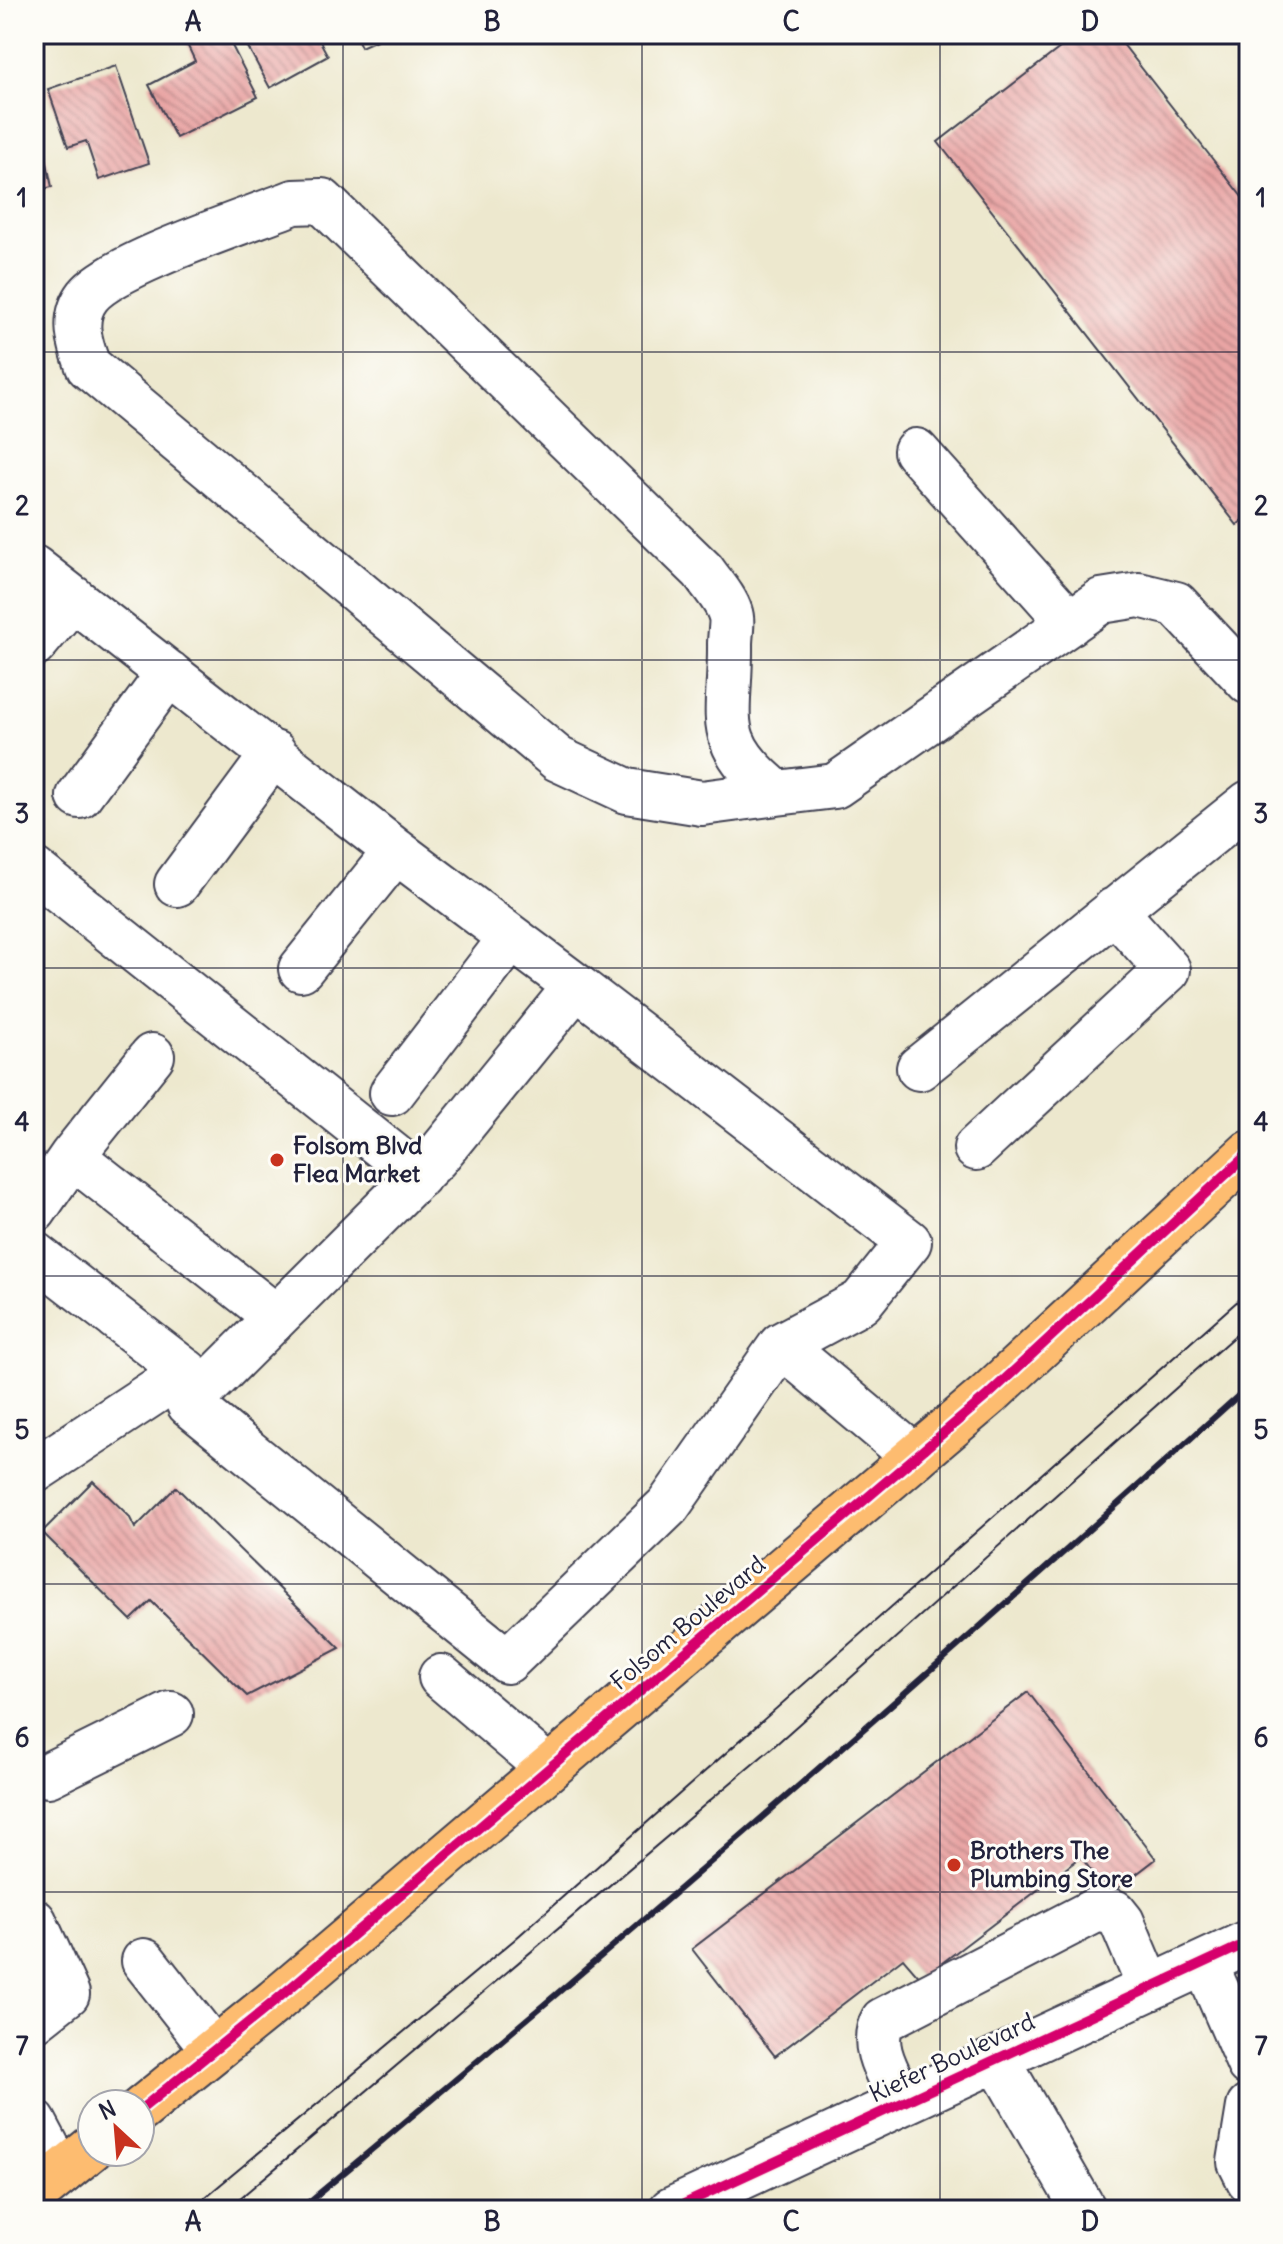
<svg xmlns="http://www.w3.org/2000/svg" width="1283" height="2244" font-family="Delius,sans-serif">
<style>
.building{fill:url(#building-back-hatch)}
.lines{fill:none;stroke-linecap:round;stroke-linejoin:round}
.minor-casing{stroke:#404051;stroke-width:48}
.major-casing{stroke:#404051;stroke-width:48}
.minor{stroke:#fff;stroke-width:44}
.major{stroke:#fdbc70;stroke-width:44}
.tram{stroke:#22223b;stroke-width:2}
.rail{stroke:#22223b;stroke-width:6}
.cycleway-casing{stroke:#fdfcf7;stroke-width:15}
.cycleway{stroke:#d6006c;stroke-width:10}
.grid{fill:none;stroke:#22223b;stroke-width:2;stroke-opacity:0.55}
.poi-dot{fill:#c8321e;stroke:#fdfcf7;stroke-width:3}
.labels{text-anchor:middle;stroke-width:6;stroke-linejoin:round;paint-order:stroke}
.poi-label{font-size:24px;font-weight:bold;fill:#22223b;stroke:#fdfcf7;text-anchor:start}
.street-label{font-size:24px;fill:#22223b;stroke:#fdfcf7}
.neatline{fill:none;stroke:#22223b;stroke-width:3}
.grid-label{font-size:26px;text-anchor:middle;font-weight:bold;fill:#22223b}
</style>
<defs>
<pattern id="building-back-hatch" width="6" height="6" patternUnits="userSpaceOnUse" patternTransform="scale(2)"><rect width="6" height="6" fill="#e9a5a4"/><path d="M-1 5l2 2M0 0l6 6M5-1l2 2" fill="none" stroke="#bc8687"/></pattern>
</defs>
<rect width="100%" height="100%" fill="#fdfcf7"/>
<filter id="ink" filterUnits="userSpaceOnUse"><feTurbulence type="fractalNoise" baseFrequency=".0125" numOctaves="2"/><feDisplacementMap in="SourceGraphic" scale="16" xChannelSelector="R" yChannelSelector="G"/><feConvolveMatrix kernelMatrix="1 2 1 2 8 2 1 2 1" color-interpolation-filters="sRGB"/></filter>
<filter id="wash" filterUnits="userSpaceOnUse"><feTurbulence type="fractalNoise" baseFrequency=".006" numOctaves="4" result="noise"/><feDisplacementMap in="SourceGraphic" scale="32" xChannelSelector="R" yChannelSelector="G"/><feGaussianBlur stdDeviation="1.8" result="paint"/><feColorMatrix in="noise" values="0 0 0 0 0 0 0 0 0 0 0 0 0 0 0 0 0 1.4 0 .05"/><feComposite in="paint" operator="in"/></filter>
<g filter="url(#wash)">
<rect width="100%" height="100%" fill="#ede8ce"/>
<g id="blocks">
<!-- building -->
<path class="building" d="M196 34H226L258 97 176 138 149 85 195 61 185 40Z
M241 34H316L328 56 270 88Z
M355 34H390L361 47Z
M1078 34H1115L1249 206V515L1237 525 938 142Z
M116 66 149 163 99 180 86 141 68 147 48 89Z
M35 106 52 187 34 191V107Z
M93 1481 129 1516 135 1528 176 1487 340 1648 247 1696 151 1601 131 1620 42 1532Z
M1028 1692 1156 1859 1109 1895 1081 1857 921 1979 903 1958 775 2056 692 1949Z"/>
</g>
</g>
<g filter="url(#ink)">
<use href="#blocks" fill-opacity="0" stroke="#404051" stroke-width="2"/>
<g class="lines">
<defs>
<path id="minor" d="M322 201 703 571C711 583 726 599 730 613 733 621 730 635 730 644 731 719 710 739 777 793L702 803 627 791 558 759 88 366C80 344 71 318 88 296 113 264 249 220 294 202Z
M916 451 1070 623
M34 568 396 851 576 986
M34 645 73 598
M777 793 835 786 1101 601 1139 595 1176 604 1249 682
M79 796 169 673
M34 870 419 1176
M177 884 274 753
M301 969 396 851
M576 986 909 1242 861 1302 781 1345 668 1506 507 1661 189 1404 435 1159Z
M919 1068 1249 803
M392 1093 511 938
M976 1148 1168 970 1114 910
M72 1156 152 1056
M34 1211 72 1156 276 1317
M34 1254 206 1387
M781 1345 915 1457
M34 1471 186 1371
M441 1677 548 1768
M48 1775 171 1714
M34 1921 67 1994 34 2020
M144 1961 214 2050
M1205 1963 1249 2064
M997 2059 1084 2210
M902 2103C891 2078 868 2046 883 2020L1096 1910 1114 1912 1122 1922 1150 1988
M1249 2107 1240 2162 1249 2180
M34 2122 61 2173
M671 2210 1249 1942"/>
<path id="major" d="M140 2110 275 2001 988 1395 1249 1153
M34 2195 92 2148"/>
</defs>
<!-- minor casing -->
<use href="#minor" class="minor-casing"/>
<!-- major casing -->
<use href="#major" class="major-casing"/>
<!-- minor -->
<use href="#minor" class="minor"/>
<!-- major -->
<use href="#major" class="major"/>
<!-- tram -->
<path class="tram" d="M190 2210 514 1940 1249 1291
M226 2210 773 1747 1249 1323"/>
<!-- rail -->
<path class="rail" d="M299 2210C622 1943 938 1667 1249 1386"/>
<defs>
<path id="cycleway" d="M140 2110 275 2001 988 1395 1249 1153
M671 2210 1249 1942"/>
</defs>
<!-- cycleway casing -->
<use href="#cycleway" class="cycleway-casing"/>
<!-- cycleway -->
<use href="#cycleway" class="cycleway"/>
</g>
</g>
<!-- grid -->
<path class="grid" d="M343 34V2210M642 34V2210M940 34V2210M34 352H1249M34 660H1249M34 968H1249M34 1276H1249M34 1584H1249M34 1892H1249"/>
<!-- markers -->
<g class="poi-dot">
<circle cx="277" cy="1160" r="8"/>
<circle cx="954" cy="1865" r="8"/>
</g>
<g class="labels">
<!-- poi labels -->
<g class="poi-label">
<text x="293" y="1154">Folsom Blvd<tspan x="293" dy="28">Flea Market</tspan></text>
<text x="970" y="1859">Brothers The<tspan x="970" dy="28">Plumbing Store</tspan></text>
</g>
<!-- street labels -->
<g class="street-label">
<text transform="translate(688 1623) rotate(-40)" y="8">Folsom Boulevard</text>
<text transform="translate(952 2058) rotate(-25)" y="8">Kiefer Boulevard</text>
</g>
</g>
<!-- margin -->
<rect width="1283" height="2244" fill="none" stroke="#fdfcf7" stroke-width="88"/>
<!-- north arrow -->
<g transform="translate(116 2128) rotate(334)"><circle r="38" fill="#fdfcf7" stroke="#a5a5ac" stroke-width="2"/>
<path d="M0-6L14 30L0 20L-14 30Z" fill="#c8321e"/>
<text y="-12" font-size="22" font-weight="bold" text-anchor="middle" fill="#22223b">N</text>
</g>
<rect x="44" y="44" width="1195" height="2156" class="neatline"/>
<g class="grid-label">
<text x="193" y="31">A</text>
<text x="492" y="31">B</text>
<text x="791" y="31">C</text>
<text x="1090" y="31">D</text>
<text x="22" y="207">1</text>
<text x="1261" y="207">1</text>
<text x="22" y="515">2</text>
<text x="1261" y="515">2</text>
<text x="22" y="823">3</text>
<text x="1261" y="823">3</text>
<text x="22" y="1131">4</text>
<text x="1261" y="1131">4</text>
<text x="22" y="1439">5</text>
<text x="1261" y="1439">5</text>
<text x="22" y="1747">6</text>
<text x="1261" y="1747">6</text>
<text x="22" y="2055">7</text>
<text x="1261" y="2055">7</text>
<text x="193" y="2231">A</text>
<text x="492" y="2231">B</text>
<text x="791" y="2231">C</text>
<text x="1090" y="2231">D</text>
</g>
</svg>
